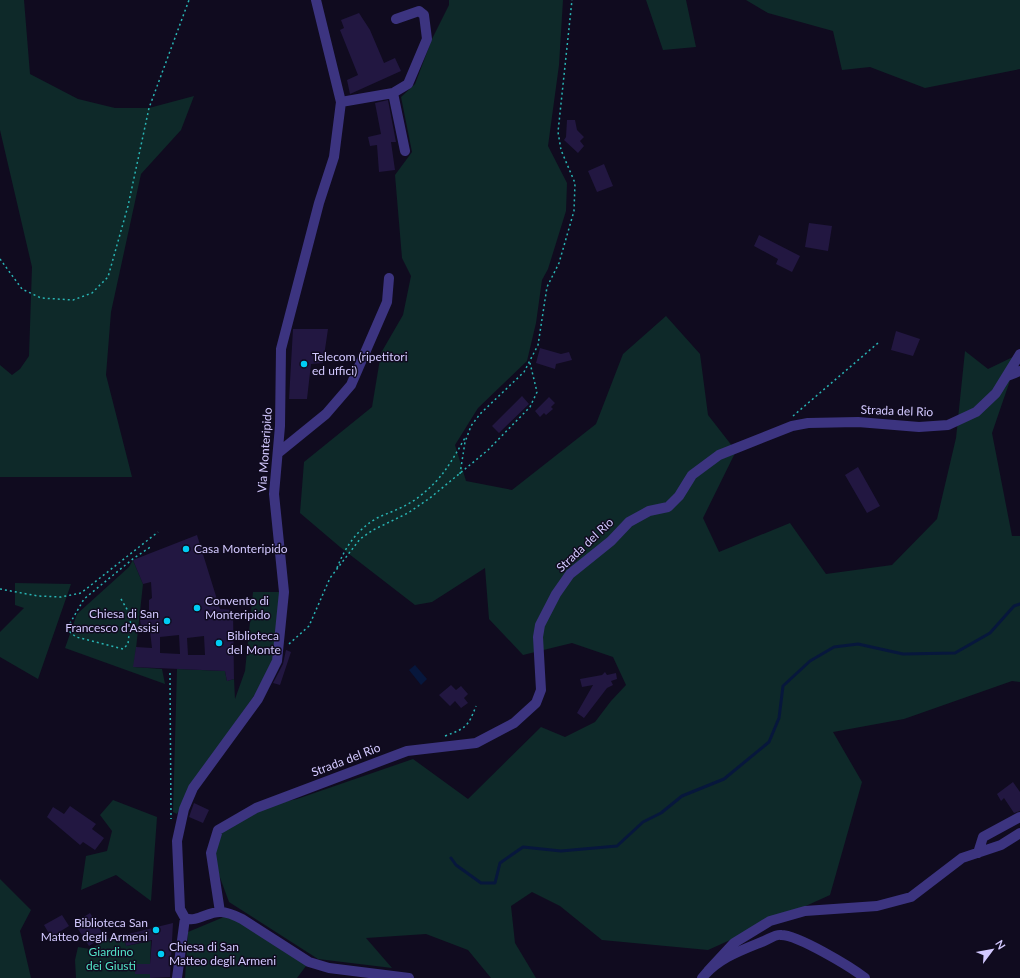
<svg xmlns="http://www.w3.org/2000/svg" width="1020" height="978" font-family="Lato,sans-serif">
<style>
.green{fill:#0e2929}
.water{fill:#07173c}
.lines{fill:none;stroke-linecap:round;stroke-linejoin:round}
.stream{stroke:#07173c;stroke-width:3}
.building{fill:#221741;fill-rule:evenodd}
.path{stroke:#29b4b4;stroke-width:1.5;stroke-dasharray:2 3;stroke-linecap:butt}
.minor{stroke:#3c3480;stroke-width:10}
.poi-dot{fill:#00cdf4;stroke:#100b1f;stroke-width:1.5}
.labels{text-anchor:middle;stroke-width:3;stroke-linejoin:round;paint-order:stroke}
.poi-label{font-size:12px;fill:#d3c9ff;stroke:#100b1f;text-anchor:start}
.street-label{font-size:12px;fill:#d3c9ff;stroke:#100b1f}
.park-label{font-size:12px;fill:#52e3c7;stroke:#100b1f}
</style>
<rect width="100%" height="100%" fill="#100b1f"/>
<!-- green -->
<path class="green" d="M0 0H24L30 74 78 99 115 108H149L194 96 181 130 141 174 111 312 106 375 132 477H0V365L12 375 20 369 29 356 32 267 0 130Z
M449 0H563L559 65 548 146 567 183 566 211 548 269 542 280 536 323 527 361 478 408 455 445 466 481 512 490 596 424 623 354 666 316 700 354 708 415 736 451 703 518 719 552 790 523 826 574 892 565 937 519 956 438 965 351 988 369 1019 354 992 433 1012 536H1020V682L1012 681 904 719 833 732 862 782 830 895 708 950 602 940 560 906 532 892 511 906 515 943 536 978H491L468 950 426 934 366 938 392 968 318 959 229 902 211 853 218 830 256 808 297 799 413 759 468 799 541 727 565 737 595 722 611 701 626 685 613 657 572 643 523 655 489 619 485 568 432 602 415 605 340 547 300 513 304 462 372 407 381 353 403 315 411 276 402 258 395 175 412 152 401 97 415 84 432 39 449 5Z
M646 0H686L696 47 663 50Z
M746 0H1020V69L925 88 870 67 842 70 833 31 768 13Z
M133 560 143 584 134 667 162 669 165 684 65 648 77 614 129 567Z
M15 583 71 584 38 679 0 657V632L24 608 15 605Z
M253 592H281L271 672 191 785 177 814 173 812 177 669 225 671 227 681 234 679 235 699 245 671Z
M113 800 157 817 151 901 116 875 81 890 86 856 107 851 112 831 100 815Z
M0 879 31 910 20 931 31 978H0Z
M231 914 309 962 297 978H185L188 932Z
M124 935 126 946 151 941 150 964H135V974H150V978H76L75 960 78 947 90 949 112 937Z"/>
<!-- water -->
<path class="water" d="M415 665 427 679 421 685 409 670Z"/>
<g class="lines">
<!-- stream -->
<path class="stream" d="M451 858 456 865 481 883H495L500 863 523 847 561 851 617 846 643 822 661 813 682 796 724 779 769 742 779 718 783 686 810 661 834 647 858 644 903 654 955 653 990 633 1014 606 1020 604"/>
</g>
<!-- building -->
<path class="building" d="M359 13 370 30 384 63 395 58 401 71 350 94 347 80 358 75 340 30 344 28 341 20Z
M388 100 396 142H391L395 170 379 172 377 145 370 146 368 137 381 134 375 103Z
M567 120H575L577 130 584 137 580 141 584 146 578 153 564 140 566 137Z
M604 164 613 186 597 192 588 171Z
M809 223 832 226 828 251 805 247Z
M759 235 800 256 792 272 776 264 778 259 754 246Z
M293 329H328L323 363 311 364 307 399H289Z
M896 331 920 339 913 356 891 350Z
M540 348 561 354 569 352 572 360 556 364 555 369 536 363Z
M522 396 529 404 499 433 492 426Z
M549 397 555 403 551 407 553 409 546 415 544 413 540 417 535 411Z
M858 467 880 506 867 513 845 475Z
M197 535 220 609 233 610 234 679 227 681 225 671 133 667 136 647 152 648 150 631 142 632 140 620 149 619V600L152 598 151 582 143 584 133 560ZM179 635 180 654 160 653V637ZM204 636 205 655H188L187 638Z
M286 650 291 652 280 685 273 683 283 664Z
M605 672 607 675 616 673 617 679 611 681 613 685 607 688 584 718 577 713 593 685 582 687 580 679 602 675Z
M451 685 456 690 461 686 468 694 464 698 468 703 461 708 455 701 450 706 439 695Z
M1013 782 1020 792V811L1014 813 1004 798 1001 801 997 794Z
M194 803 209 810 203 823 189 817Z
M70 806 96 824 92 829 104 838 95 850 83 842 80 845 47 817 53 807 64 814Z
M90 913 104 936 89 946 74 923Z
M62 915 69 926 51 937 44 925Z
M173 923 170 977 150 978V974H135V964H150L152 940 126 946 124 935Z"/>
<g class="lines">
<!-- path -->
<path class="path" d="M0 259 22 289 41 298 73 300 92 293 108 277 128 206 149 108 189 0
M793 416 878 343
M460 474 465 442 471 426 480 414 524 372 538 345 547 287 559 263 574 211 575 183 561 150 558 132 572 0
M337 568C345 547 358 528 379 517 393 511 408 506 420 496 443 478 451 462 465 438
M0 589 38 596 61 597 81 593 158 532
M121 599 131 616 128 644 123 649 76 637 70 632 69 625 84 599 134 558 152 546
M289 644 309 626 330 578 360 539 373 530 408 513 430 498 488 450 530 407 537 392 530 363
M170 673 171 819
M445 736C466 728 468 727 476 706"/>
<!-- minor -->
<path class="minor" d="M393 93 405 151
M341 102 393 93 408 84 427 39 424 15 419 11 396 19
M1007 376 1020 371
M278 453 326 414 351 385 387 302 389 278
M978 853 983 837 1020 817
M220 912 211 853 218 830 256 808 407 751 476 743 514 723 536 703 541 690 538 637 540 625 556 594 570 574 611 541 629 522 649 511 668 507 679 496 692 475 719 455 792 426 808 423 858 422 919 427 948 425 976 412 996 393 1020 354
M185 918C197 923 208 911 221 912 228 912 236 916 242 919L309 962 329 968 409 978
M708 971 734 943 770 921 805 911 877 906 911 897 962 858 1001 845 1020 833
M177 978 185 918 180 909 177 841 184 809 193 788 258 699 277 661 284 592 274 494 280 426 281 349 319 203 334 157 341 102 316 0
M702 978C718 958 742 950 764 941 769 939 776 934 781 935 798 935 851 967 865 978"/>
</g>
<!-- markers -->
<g class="poi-dot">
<circle cx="304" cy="364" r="4"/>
<circle cx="186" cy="549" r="4"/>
<circle cx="197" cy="608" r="4"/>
<circle cx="167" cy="621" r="4"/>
<circle cx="219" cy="643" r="4"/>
<circle cx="156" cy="930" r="4"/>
<circle cx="161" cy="954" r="4"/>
</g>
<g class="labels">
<!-- poi labels -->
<g class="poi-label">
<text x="312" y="361">Telecom (ripetitori<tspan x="312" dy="14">ed uffici)</tspan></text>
<text x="194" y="553">Casa Monteripido</text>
<text x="205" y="605">Convento di<tspan x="205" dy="14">Monteripido</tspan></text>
<text x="159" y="618" text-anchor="end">Chiesa di San<tspan x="159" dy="14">Francesco d'Assisi</tspan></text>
<text x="227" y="640">Biblioteca<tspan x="227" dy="14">del Monte</tspan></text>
<text x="148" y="927" text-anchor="end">Biblioteca San<tspan x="148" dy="14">Matteo degli Armeni</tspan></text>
<text x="169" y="951">Chiesa di San<tspan x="169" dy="14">Matteo degli Armeni</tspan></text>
</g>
<!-- street labels -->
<g class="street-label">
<text transform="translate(897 411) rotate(2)" y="4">Strada del Rio</text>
<text transform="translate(265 450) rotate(-86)" y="4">Via Monteripido</text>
<text transform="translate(585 545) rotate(-43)" y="4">Strada del Rio</text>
<text transform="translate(346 760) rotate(-21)" y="4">Strada del Rio</text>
</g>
<!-- park labels -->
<g class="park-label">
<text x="111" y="956">Giardino<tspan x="111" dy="14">dei Giusti</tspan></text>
</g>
</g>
<!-- north arrow -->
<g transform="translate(992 950) rotate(58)" stroke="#100b1f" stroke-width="3" paint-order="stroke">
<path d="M0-3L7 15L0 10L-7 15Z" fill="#d3c9ff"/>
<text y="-6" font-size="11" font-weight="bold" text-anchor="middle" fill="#d3c9ff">N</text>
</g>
</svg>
